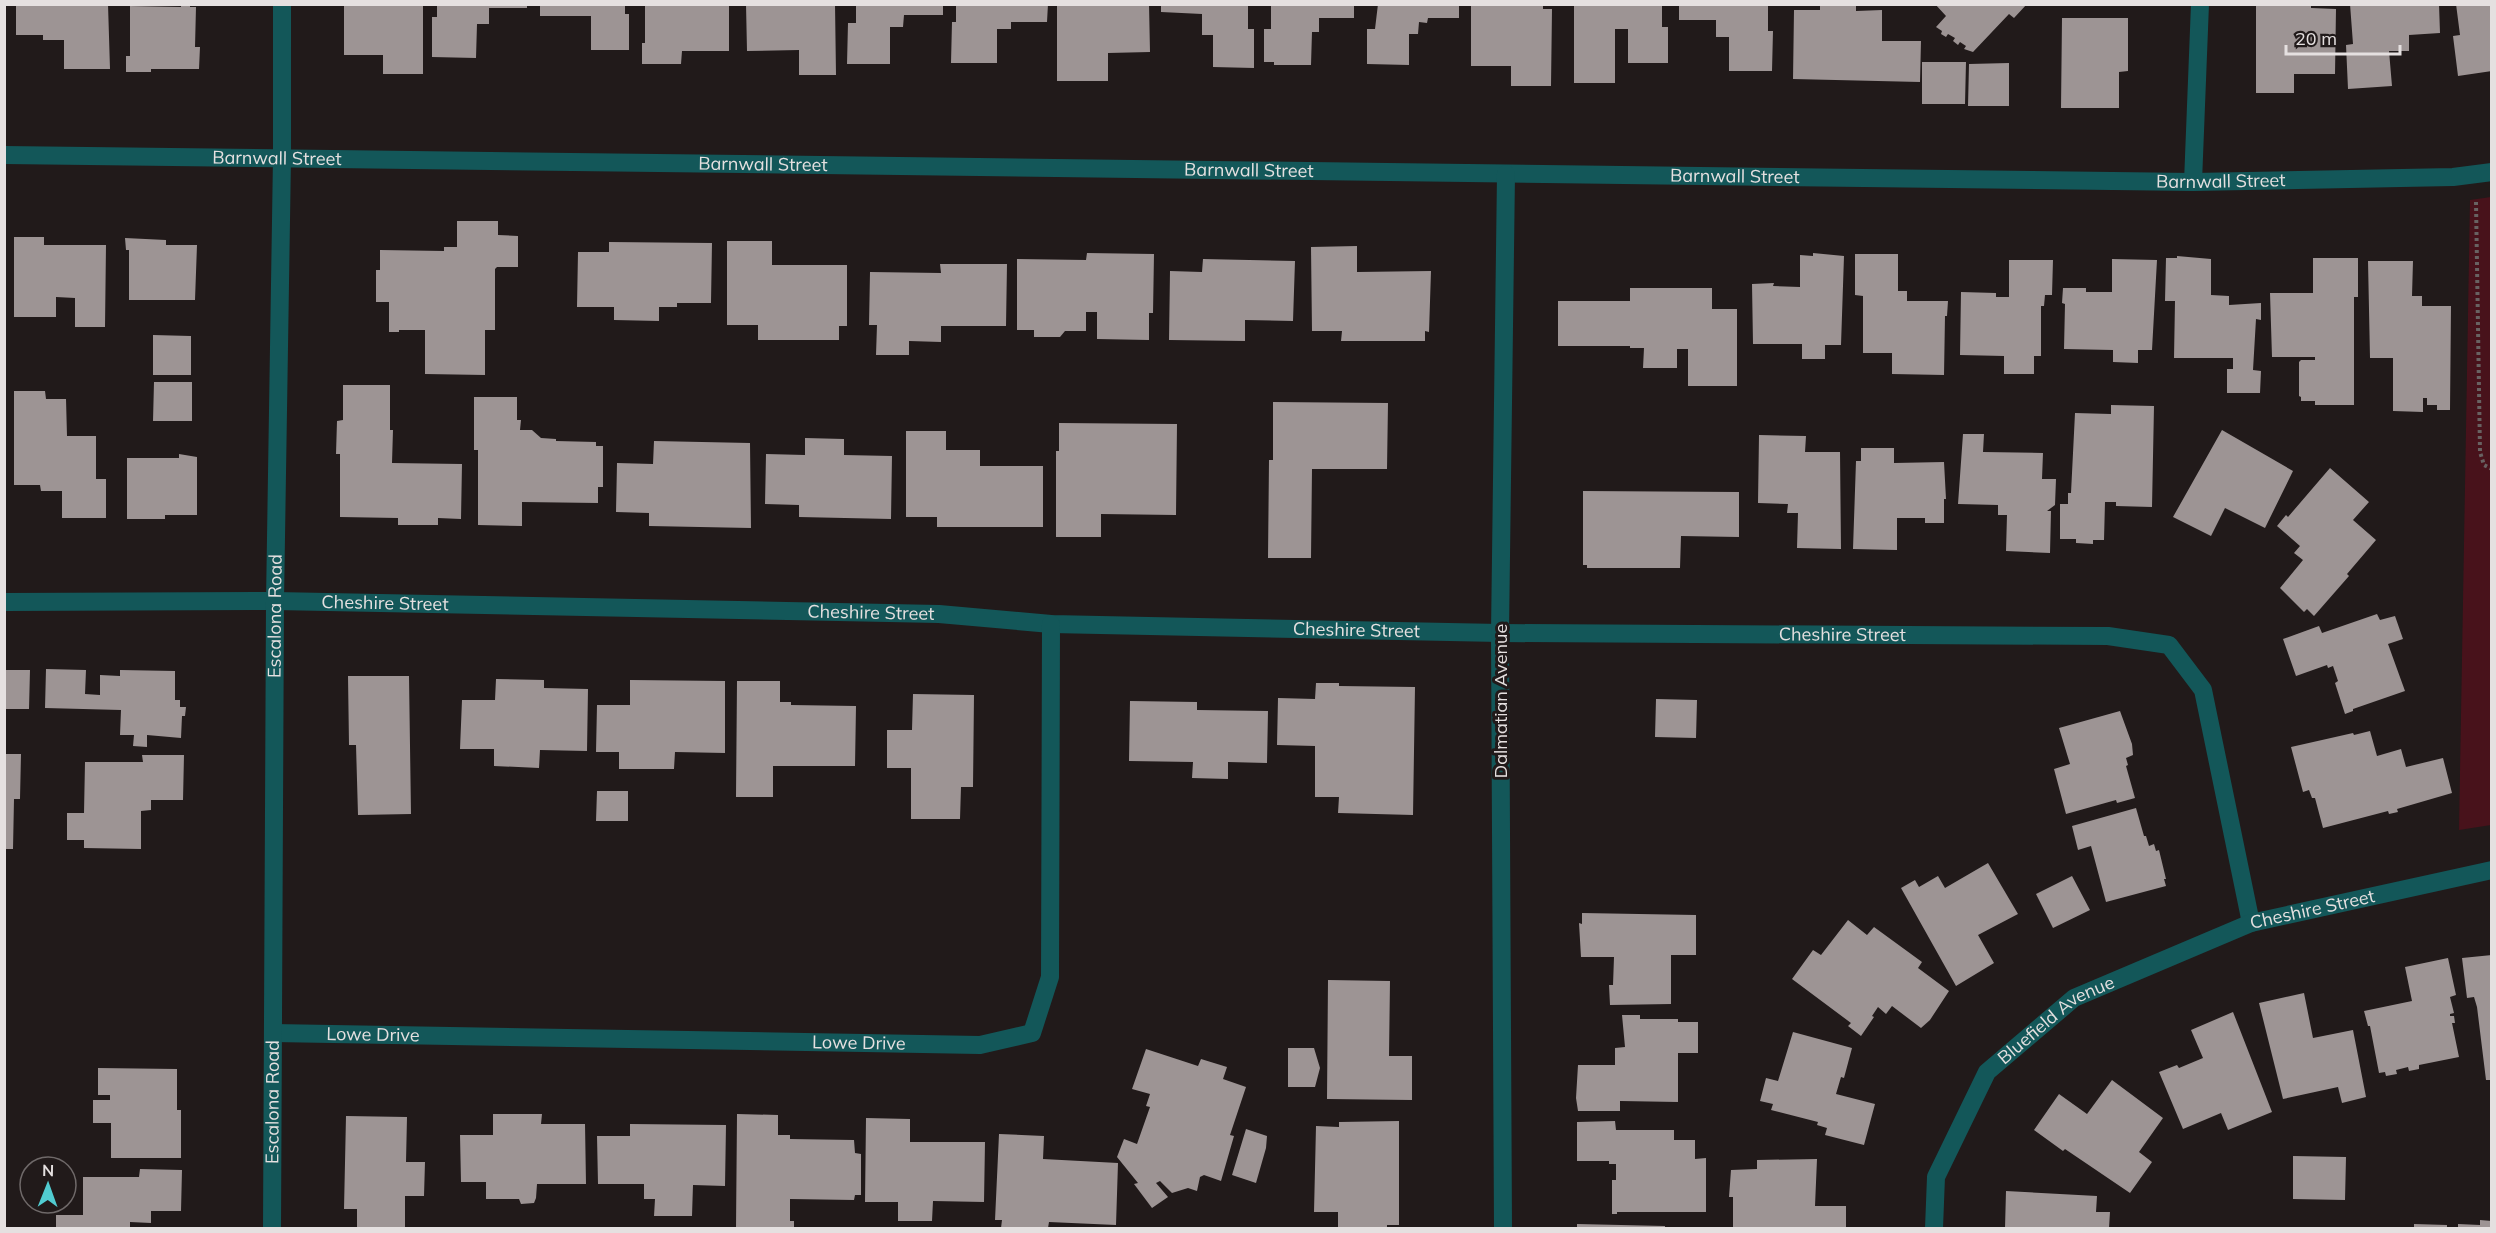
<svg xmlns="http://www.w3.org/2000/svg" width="2496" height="1233" font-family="Mulish,sans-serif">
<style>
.green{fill:#48121b}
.building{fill:#9d9494}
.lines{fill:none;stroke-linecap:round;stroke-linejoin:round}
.path{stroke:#686262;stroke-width:4;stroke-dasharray:3 3;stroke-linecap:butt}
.minor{stroke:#135759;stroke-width:18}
.labels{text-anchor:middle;stroke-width:6;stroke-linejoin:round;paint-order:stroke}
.street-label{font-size:18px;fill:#e5e0e0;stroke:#211a1a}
</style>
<rect width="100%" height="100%" fill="#211a1a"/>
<!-- green -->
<path class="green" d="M2491 197V825L2459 830 2470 200Z"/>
<!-- building -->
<path class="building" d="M16 4H108L110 69H64V40H43V35H16Z
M181 4H190V7H196L195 47H200L199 69H151V72H126V56H130V6L181 7Z
M344 4H423V74H383V55H344Z
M437 4H527V8H489V24H477L476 58 432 57V17H437Z
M540 4H625V14H629V50H591V16H540Z
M645 4H729V51H682L681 64H642V43H645Z
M746 4H835L836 75H799V50L747 51Z
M856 4H943V15H904L903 27H890V64H847L848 23H856Z
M956 4H1048L1047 22H1011V29H997V63H951L952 22H956Z
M1057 4H1149L1150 52 1108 53V81H1057Z
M1161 4H1248V29H1254V68L1213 67V35H1202V14L1161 12Z
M1271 4H1354V18H1319V32H1312L1311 65H1274V62H1264V29H1271Z
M1378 4H1459V18H1428L1427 23 1419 22 1418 34H1409V65L1367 64V29H1375Z
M1471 4H1543V9H1552L1551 86H1511V66H1471Z
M1662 4V27H1668V63H1628V29H1615V83H1574V5Z
M1679 4H1768V31H1773L1772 71H1729V37H1716V20H1679Z
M1820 4H1856V11L1882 10V41H1921L1920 82 1793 79 1794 10H1820Z
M1935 4H2027L2014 18 2009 14 1973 52 1964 49 1966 46 1960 42 1958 45 1953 41 1955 38 1948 34 1946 37 1941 34 1942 31 1936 27 1946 16Z
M2256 4H2311V8L2336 9 2335 74H2294V93H2256Z
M2350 4H2439L2440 33 2409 35V51H2389L2392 86 2348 89 2346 45 2353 44Z
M2456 4H2492V71L2458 76 2453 36 2460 35Z
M2062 18H2128V71L2119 72V108H2061Z
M1922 62H1966L1965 104H1922Z
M2009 63V106H1968L1969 64Z
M457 221H498V235L518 236V267H497L495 269V330H485V375L425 374V330H399V332H389V302H376V270H380V250L444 251V247H457Z
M14 237H44V245H106L105 327H75V298L56 297V317H14Z
M125 238 166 240V245H197L195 300H129V250H126Z
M727 241H772V265H847V326H839V340H758V325H727Z
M609 242 712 243 711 303H677V307H659V321L614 320V307H577L578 252H609Z
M1357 246V272L1431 271 1429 332 1425 331V341H1341L1342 331H1312L1311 247Z
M1087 253 1154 254 1153 313H1149V340L1097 339V312H1086V331H1065L1060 337H1034V330H1017V259L1086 260Z
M1813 253 1844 256 1841 345H1825V359H1802V344H1753L1752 284 1774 283 1773 286 1800 287V255L1813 256Z
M1855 254H1898V291H1907V301H1948L1947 316H1945L1944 375 1892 374V353H1863V296L1855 295Z
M2177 256 2211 259V295L2229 296V305L2261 303V320L2256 319 2253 370 2261 371 2260 393H2227V369H2233V358H2174L2175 301H2165L2166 258H2177Z
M2313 258H2358V297H2354V405H2315V401H2301V397L2299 396V362L2301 360H2315V357H2272L2270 293H2313Z
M1203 259 1295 261 1293 321 1245 320V341L1169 340 1170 271 1202 272Z
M2112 259 2157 260 2152 350H2138V363L2113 362V350L2064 349 2065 304 2062 303 2063 288H2086V292H2112Z
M2009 260H2053L2052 295H2045L2044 306H2041V356H2034V374H2004V356L1960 355 1961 292 1996 293V297H2009Z
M2368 261H2413L2412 296H2422V306H2451L2450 410H2437V405H2427V398H2423V412L2393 411V358H2370Z
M940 264H1007L1006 326H941V342L909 341V355H876L877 325H869L870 272 941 273Z
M1630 288H1712V309H1737V386H1688V349H1677V368H1643L1644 348H1630V346H1558V301H1630Z
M153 335 191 336V375H153Z
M154 382H192V421H153Z
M343 385H390V430H393L392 463 462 464 461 519 438 518V525H398V518L340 517V454H336L337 421 343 420Z
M14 391H45L46 399H66L67 436H96V479H106V518H62V491H41L40 485H14Z
M474 397H517V420H521L520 430H532L541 438 556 439V441L596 442V446H603V487H598V503L522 502V526L478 525V450H474Z
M1273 402 1388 403 1387 469H1312L1311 558H1268L1269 460H1273Z
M2111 405 2154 406 2152 507 2116 506V502H2105L2104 540H2093V544L2076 543V539H2060V504H2068V493H2071L2075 413 2111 414Z
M1059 423 1177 424 1176 515 1101 514V537H1056V451H1059Z
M2222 430 2293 471 2265 528 2225 508 2211 536 2173 517Z
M906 431H946V450H980V466H1043V527H937V517H906Z
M1963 434H1984L1983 452 2043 453 2042 479H2056L2055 505 2047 511H2051L2050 553 2006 551 2007 515H1998V505L1958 504Z
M1759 435 1806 436 1805 452H1840L1841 549 1797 548 1798 513H1787L1788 504 1758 503Z
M805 438 844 439V455L892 456 891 519 799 517V505L765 504 766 454 805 455Z
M654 441 750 443 751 528 649 526V513L616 512 617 463 653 464Z
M1861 448H1894V463L1944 462 1946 499H1944V523H1925V518H1897V550L1853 549 1856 461H1861Z
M179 454 197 457V515H165V519H127V458H179Z
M2330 468 2369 502 2353 520 2376 540 2347 574 2349 576 2314 616 2307 609 2304 612 2280 588 2303 560 2294 553 2300 546 2277 526 2286 515 2288 517Z
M1583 491 1739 492V537L1681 536 1680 568H1587V565H1583Z
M2377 614 2380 620 2395 616 2403 639 2388 644 2405 691 2353 709V711L2345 714 2335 683 2338 681 2333 666 2328 668 2327 665 2296 676 2283 639 2319 626 2322 633Z
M46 669 86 670 85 694 100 695V675L120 676V670L175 671V700H180V707H186L185 716H182L181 738 147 735V747L133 746 134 735H120L121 710 45 708Z
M4 670H30L29 709H4Z
M348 676H409L411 814 358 815 356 745H349Z
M496 679 544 680V688L588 689 587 751 540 750 539 768 494 766V749H460L462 700H495Z
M630 680 725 681V753L675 752 674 769H619V752H596L597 705H630Z
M737 681H780V702H791V705L856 706 855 766H773V797H736Z
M1316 683H1339V686L1415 687 1413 815 1338 813 1339 797H1315V746L1277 745 1278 698 1315 699Z
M913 694 974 695 973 787H961L960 819H911V768H887V730H912Z
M1656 699 1697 700 1696 738 1655 737Z
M1130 701 1197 702V710L1268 711 1267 763 1228 762V779L1192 778 1193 762 1129 761Z
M2120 711 2132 744 2133 755 2126 758 2128 765 2126 766 2135 798 2117 803 2116 800 2066 814 2054 769 2070 764 2059 728Z
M2370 731 2377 756 2401 749 2406 767 2443 758 2452 793 2397 809 2398 812 2389 814 2388 811 2323 828 2315 798H2312L2309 790 2303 792 2291 747 2353 733 2354 735Z
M4 754H21L20 799H14L13 849H4Z
M142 755H184L183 800H151V810L141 811V849L84 848V840H67V813H84L85 762H143Z
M597 791H628V821H596Z
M2136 808 2144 836H2146L2149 846 2154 844 2156 851 2159 850 2166 879H2164L2166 886 2106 902 2091 846 2078 850 2072 826Z
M1988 863 2018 914 1978 935 1994 963 1956 986 1901 888 1915 880 1919 887 1938 876 1945 888Z
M2072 876 2090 910 2053 928 2036 894Z
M1582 913 1696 915V955H1671V1004L1610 1005 1609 985H1613L1614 957H1581L1579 923 1582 924Z
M1848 920 1867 935 1874 927 1922 962 1918 968 1949 991 1930 1020 1921 1028 1892 1006 1886 1014 1878 1007 1872 1016 1874 1017 1861 1036 1848 1026 1851 1023 1792 979 1813 950 1821 955Z
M2492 955V1080H2486L2477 1007 2474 997 2467 998 2462 958Z
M2448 958 2456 995 2450 997 2454 1013 2450 1014V1016H2454L2455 1023H2452L2459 1057 2419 1065V1069L2409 1071 2408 1067 2396 1070 2397 1074 2386 1076 2385 1072 2379 1073 2370 1026H2368L2364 1011 2412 1001 2405 967Z
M1328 980 1390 981 1389 1056H1412V1100L1327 1099Z
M2304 993 2313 1038 2353 1030 2366 1097 2342 1103 2338 1087 2283 1099 2259 1003Z
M2233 1012 2272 1112 2228 1130 2221 1113 2183 1129 2159 1072 2177 1065 2179 1068 2203 1058 2191 1030Z
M1622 1015H1640V1019H1678V1022H1698V1053H1678V1102L1620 1101V1111H1578L1576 1098 1578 1065H1615V1048L1625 1047Z
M1793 1032 1852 1048 1844 1078 1841 1077 1836 1094 1875 1104 1864 1145 1825 1135 1827 1128 1817 1125 1818 1122 1771 1110 1773 1104 1760 1101 1766 1078 1778 1081Z
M1288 1048H1314L1320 1068 1315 1087H1288Z
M1146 1049 1198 1066 1201 1059 1227 1067 1223 1079 1246 1087 1230 1135 1234 1136 1221 1181 1204 1175 1200 1177 1197 1191 1188 1188 1172 1193 1160 1181 1156 1183 1168 1197 1152 1208 1134 1184 1138 1183 1117 1157 1124 1139 1137 1144 1150 1107 1146 1106 1150 1094 1132 1089Z
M98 1068 177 1069V1110H181V1158H111V1123H93V1100H110V1095H98Z
M2112 1080 2163 1118 2139 1152 2152 1162 2130 1193 2065 1149 2063 1151 2034 1130 2059 1094 2087 1114Z
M493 1114H542L541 1124H585L586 1184H537L536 1198 534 1203 521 1204 519 1199H486V1182H461L460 1135H493Z
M737 1114 778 1115V1135H790V1139L854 1140 855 1153 861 1154V1195H855L854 1200 790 1199V1221H794V1228H736Z
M346 1116 407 1117 406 1162H425L424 1196H405V1228H357V1209H344Z
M866 1118 910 1119V1142H985L984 1202 933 1201 932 1221H898V1202H865Z
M1399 1121V1225H1387V1228H1338V1212H1314L1316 1126 1339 1127V1122Z
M1615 1121 1616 1130H1674V1140H1695V1159L1706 1158V1212H1617V1214H1612V1180H1616V1164H1609V1161H1577V1122Z
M630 1124 726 1125 725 1186 693 1185 692 1216H654L655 1199H644V1184H598L597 1136H630Z
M1246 1129 1267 1136 1266 1148 1256 1183 1232 1175Z
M999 1134 1044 1136 1043 1159 1118 1163 1116 1225 1049 1222 1048 1228H1001L1002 1220H995Z
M2293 1156 2346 1157 2345 1200 2293 1199Z
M1817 1159 1815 1206H1846V1228H1733V1197H1729L1731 1170 1757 1169V1160Z
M140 1169 182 1170 181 1211H151V1223L130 1222V1228H56V1215H83V1177H139Z
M2006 1191 2097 1196 2096 1212H2110L2109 1228H2005Z
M2480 1220 2492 1221V1228H2458V1224L2480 1225Z
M1577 1224 1665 1226V1228H1577Z
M2414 1224 2447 1225V1228H2414Z"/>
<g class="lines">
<!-- path -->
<path class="path" d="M2476 202 2480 452 2484 465 2492 469"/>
<!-- minor -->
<g class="minor">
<path id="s1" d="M4 155 2193 182 2453 177 2492 172"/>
<path d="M2193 182 2200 4"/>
<path id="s2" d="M4 602 275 601 939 614 1051 624 1500 633 2108 636 2169 645 2203 690 2251 923"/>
<path id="s3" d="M273 1033 980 1045 1032 1033 1050 977 1051 624"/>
<path id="s4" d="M272 1228 275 601 282 157V4"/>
<path d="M1503 1228 1500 633 1506 174"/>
<path id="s5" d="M1934 1228 1936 1177 1987 1072 2074 998 2251 923 2492 870"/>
</g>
</g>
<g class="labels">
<!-- street labels -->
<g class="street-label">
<text dy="6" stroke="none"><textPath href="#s1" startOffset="273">Barnwall Street</textPath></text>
<text dy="6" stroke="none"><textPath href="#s1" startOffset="759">Barnwall Street</textPath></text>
<text dy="6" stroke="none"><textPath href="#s1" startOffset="1245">Barnwall Street</textPath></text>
<text dy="6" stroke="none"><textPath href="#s1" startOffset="1731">Barnwall Street</textPath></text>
<text dy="6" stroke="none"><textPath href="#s1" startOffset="2217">Barnwall Street</textPath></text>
<text dy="6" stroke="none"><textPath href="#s2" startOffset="381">Cheshire Street</textPath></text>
<text dy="6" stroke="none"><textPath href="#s2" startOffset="867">Cheshire Street</textPath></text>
<text dy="6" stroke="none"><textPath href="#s4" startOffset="612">Escalona Road</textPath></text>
<text dy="6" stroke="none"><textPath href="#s2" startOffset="1353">Cheshire Street</textPath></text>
<text dy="6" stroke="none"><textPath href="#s2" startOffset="1839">Cheshire Street</textPath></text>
<text transform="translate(1501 701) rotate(-90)" y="6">Dalmatian Avenue</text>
<text dy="6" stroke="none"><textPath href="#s5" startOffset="537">Cheshire Street</textPath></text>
<text dy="6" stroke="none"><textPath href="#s5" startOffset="255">Bluefield Avenue</textPath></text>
<text dy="6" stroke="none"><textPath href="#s3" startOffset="100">Lowe Drive</textPath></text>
<text dy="6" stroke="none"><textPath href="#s3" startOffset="586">Lowe Drive</textPath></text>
<text dy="6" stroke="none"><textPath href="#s4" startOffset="126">Escalona Road</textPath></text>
</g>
</g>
<!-- border -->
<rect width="2496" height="1233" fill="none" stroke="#e5e0e0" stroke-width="12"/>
<!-- north arrow -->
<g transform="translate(48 1185) rotate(1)"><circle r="28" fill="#211a1a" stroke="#6f6969" stroke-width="1.5"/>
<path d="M0-4.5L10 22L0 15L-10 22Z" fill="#51ccd1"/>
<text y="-9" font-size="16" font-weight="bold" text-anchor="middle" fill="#e5e0e0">N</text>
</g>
<!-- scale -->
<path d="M2286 45v9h114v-9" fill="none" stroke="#e5e0e0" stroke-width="3"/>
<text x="2295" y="45" font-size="18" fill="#e5e0e0" stroke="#211a1a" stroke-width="4.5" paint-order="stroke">20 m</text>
</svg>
